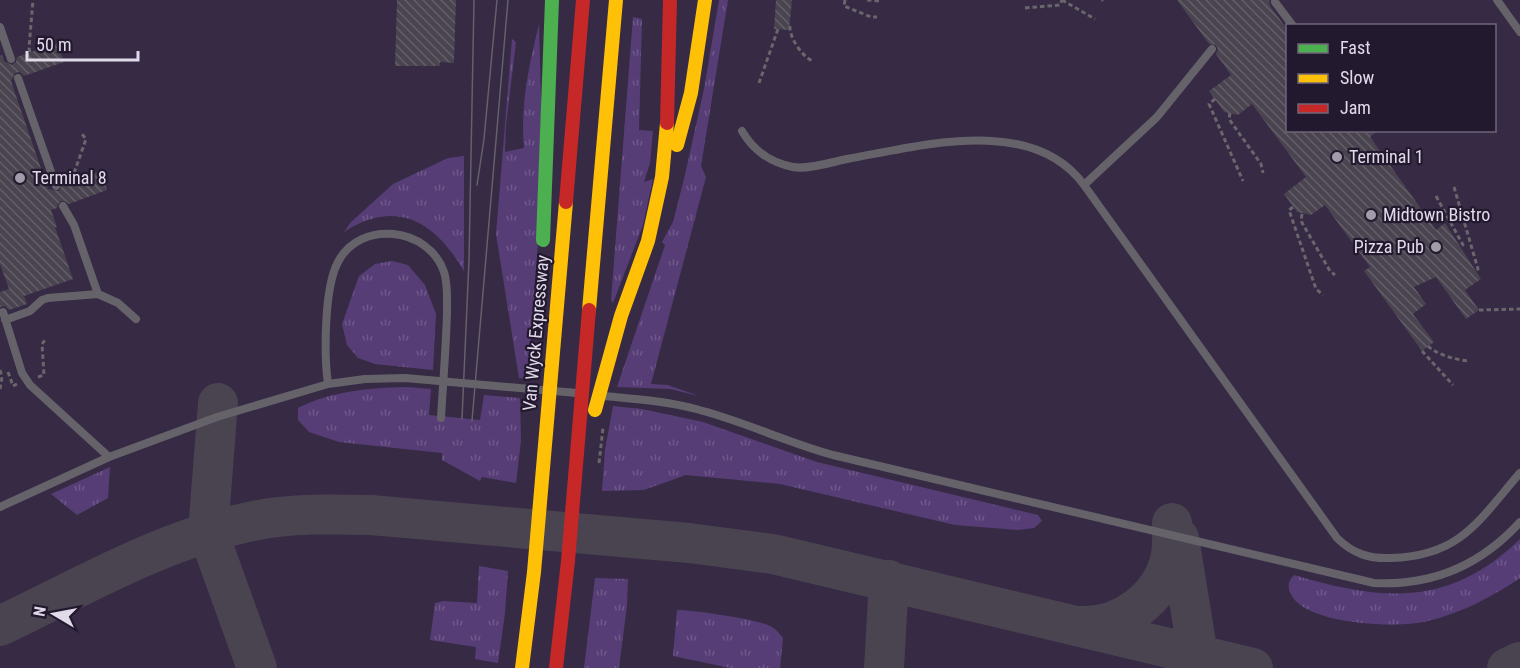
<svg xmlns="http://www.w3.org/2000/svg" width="1520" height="668" font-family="'Roboto Condensed',sans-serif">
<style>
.built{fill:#362a45;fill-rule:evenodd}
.grass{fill:url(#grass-tufts)}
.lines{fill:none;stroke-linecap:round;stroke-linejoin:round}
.taxiway{stroke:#4a4450;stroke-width:40}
.building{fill:url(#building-back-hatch)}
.path{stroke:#69666c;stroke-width:3;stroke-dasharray:4.5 3;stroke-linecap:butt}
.lane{stroke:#656369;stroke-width:8}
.fast{stroke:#4caf50;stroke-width:14}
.slow{stroke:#ffc107;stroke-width:14}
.jam{stroke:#c62828;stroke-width:14}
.tram{stroke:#65616a;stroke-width:1.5}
.poi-dot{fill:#a29caa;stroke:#23192f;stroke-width:2}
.labels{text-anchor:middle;stroke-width:4.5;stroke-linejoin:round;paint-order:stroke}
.poi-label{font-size:18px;fill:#e0dae9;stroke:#23192f;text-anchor:start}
.street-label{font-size:18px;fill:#e0dae9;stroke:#23192f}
</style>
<defs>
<pattern id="grass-tufts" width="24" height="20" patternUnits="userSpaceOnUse" patternTransform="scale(1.5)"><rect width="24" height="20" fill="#573d76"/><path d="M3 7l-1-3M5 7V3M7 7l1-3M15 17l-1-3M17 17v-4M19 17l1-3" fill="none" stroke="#6f588a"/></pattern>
<pattern id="building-back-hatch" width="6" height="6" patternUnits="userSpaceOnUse" patternTransform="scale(1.5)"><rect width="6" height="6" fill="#49444f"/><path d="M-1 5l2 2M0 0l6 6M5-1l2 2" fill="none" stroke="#635e68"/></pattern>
</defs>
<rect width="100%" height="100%" fill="#2e2835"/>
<!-- built -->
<path class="built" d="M0 0H1520V668H0ZM1288 26H1494V130H1288Z"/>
<!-- grass -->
<path class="grass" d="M719 0H728L701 166 706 177 651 384 668 385 699 396 670 389 617 387 665 245 662 242 673 222 684 179 704 89Z
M633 17 642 19 639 130 653 131 650 163 644 182 653 179 643 225 613 303 611 300Z
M539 24 543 174 528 379 519 378 496 234 512 39 516 42 506 125 505 152 524 148C520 106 529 65 539 24Z
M464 156V271C435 222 397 198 344 232L351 222 393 184 448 158Z
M392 261 408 265 425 285 436 314 433 370 375 364 358 358 347 345 342 324 359 276 375 264Z
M406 387 431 389 429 415 480 420 484 395 520 398 521 441 516 483 482 477 480 481 442 460V453L339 442 309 432 298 420V408C331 391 370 388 406 387Z
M613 406 642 409 703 422 817 462 1038 515 1042 521 1034 528 1018 530 955 525 780 484 686 475 644 490 602 491 605 450Z
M110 467 108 498 77 515 51 494Z
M1520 539V578C1492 597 1461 613 1428 621 1399 629 1301 625 1290 592 1287 585 1289 580 1294 575 1382 601 1449 608 1520 539Z
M479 566 508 571 505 613 498 663 475 659 476 647 430 640 435 603 443 601 477 603Z
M595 578 628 579 627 605 619 668H584Z
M677 610C693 610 756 619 770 626 776 629 779 633 783 638L780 668H730L673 656Z"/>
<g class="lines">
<!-- taxiway -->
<path class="taxiway" d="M218 403 208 532 257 668
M1179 538 1200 668
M0 626C82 587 163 539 253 521 291 513 332 514 371 515L689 543 773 554 1253 668
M1082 626C1122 627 1160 599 1170 560 1173 548 1172 535 1172 523
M884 668 889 580
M1507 668 1520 662"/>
</g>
<!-- building -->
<path class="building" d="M397 0H456L454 63 440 62V66H395Z
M776 0H792L789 30 774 29Z
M1177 0H1269L1270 6 1287 29V130H1378L1370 137 1436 230 1445 223 1481 279 1465 290 1479 310 1466 319 1436 277 1414 287 1426 304 1413 314 1434 342 1422 351 1364 271 1370 267 1325 205 1311 215 1297 212 1284 194 1306 177 1252 104 1238 115 1224 112 1209 91 1231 75 1216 54 1218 49 1216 45 1209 44Z
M57 43 64 62 24 76 20 72 15 73 11 81 48 189 59 191 62 184 101 171 107 190 69 204 65 201H61L58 204 57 208 51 210 57 227H55L73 279 24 296 27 304 9 310 5 306 0 307V292L9 289 0 264V56L2 55 4 61 12 65 16 62 17 57Z"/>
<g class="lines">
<!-- path -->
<path class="path" d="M845 0 844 6 871 17H877
M867 0 879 1
M1062 0 1095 19
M1102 0 1103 1
M1025 8 1060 5 1062 0
M790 26C789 37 802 57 813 61
M30 52 29 48 33 0
M759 83 778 29
M1215 99 1209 104 1243 181
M1230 113 1229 119 1261 164 1263 173
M74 180 73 176 86 139 82 134
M1454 187 1478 269 1475 270
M1436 196 1463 245 1460 247
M1293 207 1289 210 1316 289 1323 295
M1302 214 1301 221 1330 271 1335 275
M1479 310 1520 309
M1428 346C1437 355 1457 360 1469 361
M1422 351 1453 385
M0 370 2 377 0 389
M8 372 13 386 17 384
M38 377 44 375 42 344 45 340
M599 463 603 428"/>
<!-- lane -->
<path class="lane" d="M1497 0 1520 32
M1275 2 1293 26
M0 27 11 59
M18 78 56 186
M742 131C753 150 771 163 793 167 807 170 832 162 847 159 920 146 1032 114 1084 185L1337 538C1353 554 1370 559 1391 558 1461 556 1479 520 1520 473
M1084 185 1157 117 1212 49
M63 206 74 225 98 294
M3 312 22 373 30 385 109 457
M5 320 30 311 42 300 48 298 98 294 118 303 136 319
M328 384C324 355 324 288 338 262 360 219 429 227 444 272 448 284 447 299 447 313 446 348 443 383 441 418
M604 396C635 399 666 401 696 409 743 421 786 442 833 455L1374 583C1432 586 1481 565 1520 522
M0 507 109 457 217 417 328 384 365 379 405 378 577 393"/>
<!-- fast -->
<path class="fast" d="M543 240 552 0"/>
<!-- slow -->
<path class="slow" d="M677 145 691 93 705 0
M589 310 616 0
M595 410 621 316 648 241 662 177 667 123
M522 668 534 572 566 202"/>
<!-- jam -->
<path class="jam" d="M667 123 670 0
M566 202 583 0
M556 668 568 561 589 310"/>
<!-- tram -->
<path class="tram" d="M477 185 484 139 497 0
M462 419 469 260 474 0
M472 421 508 0"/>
</g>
<!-- markers -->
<g class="poi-dot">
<circle cx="1337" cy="157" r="6"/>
<circle cx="20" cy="178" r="6"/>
<circle cx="1371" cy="215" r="6"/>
<circle cx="1436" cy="247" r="6"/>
</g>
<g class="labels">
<!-- poi labels -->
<g class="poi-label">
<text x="1349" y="163">Terminal 1</text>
<text x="32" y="184">Terminal 8</text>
<text x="1383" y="221">Midtown Bistro</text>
<text x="1424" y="253" text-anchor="end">Pizza Pub</text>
</g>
<!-- street labels -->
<g class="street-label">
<text transform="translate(536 333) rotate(-85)" y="6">Van Wyck Expressway</text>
</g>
</g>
<!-- legend -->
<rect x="1286" y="24" width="210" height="108" fill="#23192f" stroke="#6f6679" stroke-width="1.5"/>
<rect x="1298" y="44" width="30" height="9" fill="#4caf50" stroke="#6f6679" stroke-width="1.5"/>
<text x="1340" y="54" font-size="18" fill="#e0dae9">Fast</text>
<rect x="1298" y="74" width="30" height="9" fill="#ffc107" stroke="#6f6679" stroke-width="1.5"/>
<text x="1340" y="84" font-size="18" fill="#e0dae9">Slow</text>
<rect x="1298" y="104" width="30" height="9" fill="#c62828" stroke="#6f6679" stroke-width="1.5"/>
<text x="1340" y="114" font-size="18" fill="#e0dae9">Jam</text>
<!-- north arrow -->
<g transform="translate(54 614) rotate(280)" stroke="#23192f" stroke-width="4.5" paint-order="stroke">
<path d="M0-4.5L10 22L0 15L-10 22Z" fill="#e0dae9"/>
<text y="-9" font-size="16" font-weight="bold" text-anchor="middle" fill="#e0dae9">N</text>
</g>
<!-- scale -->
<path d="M27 51v9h111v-9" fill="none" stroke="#e0dae9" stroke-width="3"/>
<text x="36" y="51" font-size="18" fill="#e0dae9" stroke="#23192f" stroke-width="4.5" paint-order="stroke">50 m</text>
</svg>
